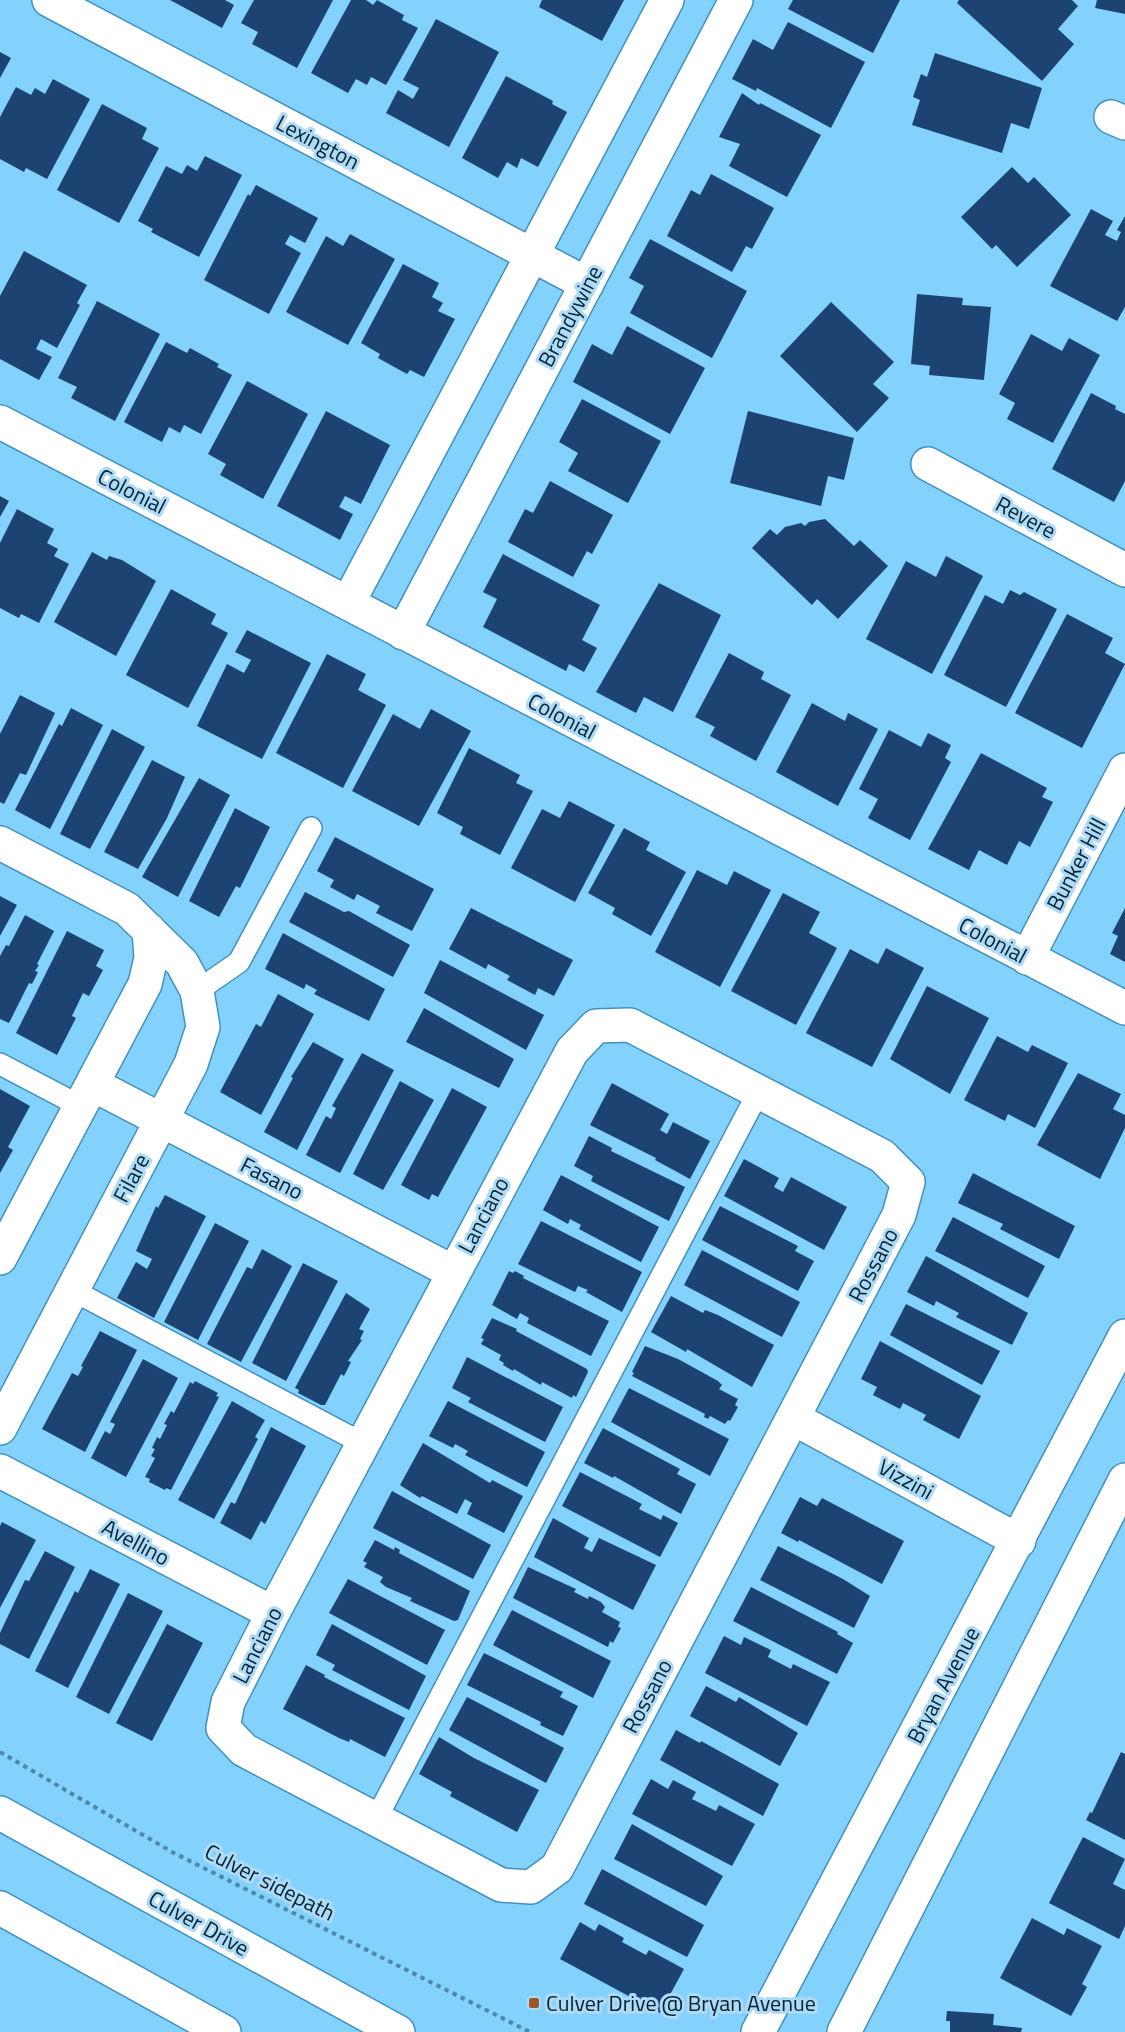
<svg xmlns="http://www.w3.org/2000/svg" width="1125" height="2032" font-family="'Titillium Web',sans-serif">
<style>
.building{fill:#1d4372}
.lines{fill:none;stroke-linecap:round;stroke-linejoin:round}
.lane-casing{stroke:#4391bb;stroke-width:24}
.street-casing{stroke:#4391bb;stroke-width:36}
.secondary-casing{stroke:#4391bb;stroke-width:36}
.primary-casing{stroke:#4391bb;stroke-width:36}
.path{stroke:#4c88a8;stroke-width:4;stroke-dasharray:4.5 4.5;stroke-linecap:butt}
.lane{stroke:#fff;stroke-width:21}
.street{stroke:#fff;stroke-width:33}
.secondary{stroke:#fff;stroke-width:33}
.primary{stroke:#fff;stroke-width:33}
.poi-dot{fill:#9a5826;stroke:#aedaf5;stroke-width:2}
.labels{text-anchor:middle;stroke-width:6;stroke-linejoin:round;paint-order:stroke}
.street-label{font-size:22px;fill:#012333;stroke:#aedaf5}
.poi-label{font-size:22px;fill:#012333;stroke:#aedaf5;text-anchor:start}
</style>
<rect width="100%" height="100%" fill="#83d1fd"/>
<!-- building -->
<path class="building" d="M170 0H225L234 5 222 28Z
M254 0H333L297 68 252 44 258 32 241 23Z
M351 0H366L373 5 377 0 404 15 402 20 418 28 386 85 371 77 367 85 356 79 348 93 311 73Z
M542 0H624L602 41 539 7Z
M793 0H900L873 53 788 9Z
M959 0H1072L1078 6 1058 29 1074 44 1042 81 957 3Z
M1097 0H1125V14L1095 8Z
M436 19 499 52 449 147 386 113 398 90 413 99 419 88 403 80Z
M788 22 865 62 831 128 757 88 756 91 732 79 753 39 773 50Z
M0 52 11 58 0 78Z
M935 53 1042 88 1029 129 1011 123 1002 153 912 125 920 100 913 97 921 74 927 77Z
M506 76 553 101 552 104 567 112 538 167 521 158 517 168 507 162 498 178 462 158Z
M53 79 90 99 47 179 26 168 24 172 0 159V117L16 87 31 95 35 88 45 94Z
M742 93 759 105 760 103 821 135 787 197 729 166 740 144 719 137Z
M102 104 147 128 142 139 159 148 119 223 57 190Z
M205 156 242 175 199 257 151 232 153 229 138 221 166 166 182 174 187 165 197 171Z
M1012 167 1028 183 1034 177 1071 215 1017 267 996 245 992 249 961 217Z
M711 174 774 208 752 249 746 246 732 272 667 236 691 190 700 195Z
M256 185 318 218 305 243 290 235 285 244 301 253 269 314 204 280 248 194 250 196Z
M1091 209 1113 221 1105 235 1117 241 1121 232 1117 230 1125 216V307L1117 321 1050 286Z
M350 234 395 259 348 345 286 312 326 236 343 246Z
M650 239 747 291 712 358 630 313 644 286 629 278Z
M24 251 87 285 77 303 80 305 57 348 41 339 36 349 52 357 39 380 0 359V296Z
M403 264 439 283 432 297 443 303 438 311 455 319 424 377 410 370 407 374 378 358 380 354 361 343Z
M917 294 963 298 962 305 991 307 984 380 929 375 930 366 911 364Z
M97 301 160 334 115 421 71 398 77 387 58 378Z
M831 302 894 362 873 384 889 398 857 432 780 356Z
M627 326 705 368 670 434 573 382 592 344 612 355Z
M1031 334 1062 351 1069 338 1100 355 1053 443 1007 419 1015 403 999 394Z
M166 342 187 353 190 348 219 364 217 367 232 375 201 434 184 425 180 433 169 427 162 442 124 422Z
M247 381 308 414 263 499 220 475 226 464 208 454Z
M1091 393 1116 406 1115 409 1125 414V481L1114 502 1052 469Z
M582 399 661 441 628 503 568 471 578 453 559 442Z
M326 411 390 445 361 504 345 496 339 507 353 514 340 540 277 506Z
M748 411 854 438 844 480 828 476 821 506 730 483Z
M550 481 613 515 592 554 587 551 573 577 508 542 525 509 533 513Z
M0 496 9 501 0 517Z
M17 509 54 529 47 543 58 549 54 556 69 564 39 623 21 614 19 618 0 608V543Z
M825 519 854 546 860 540 888 566 838 619 817 599 812 605 752 548 770 529 777 535 785 527 801 523 805 526 809 522Z
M92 552 107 560 109 556 122 560 156 581 116 656 54 622Z
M503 554 600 605 582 640 597 648 584 672 569 664 566 671 483 627 497 599 483 592Z
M946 556 983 576 932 674 866 639 906 561 936 577Z
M659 583 721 615 673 712 644 697 636 713 596 692Z
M171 589 216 614 211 624 228 633 188 708 126 675Z
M1010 590 1020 595 1024 592 1057 609 1006 707 944 675 985 595 1003 604Z
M1067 614 1113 638 1105 653 1125 664 1082 748 1015 713Z
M247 630 311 663 262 759 197 726 227 664 244 673 251 660 235 652Z
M729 653 764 672 761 679 791 695 756 761 710 736 715 727 695 717Z
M327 654 366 674 358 690 386 705 343 788 276 753Z
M20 695 55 713 26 775 20 773 4 804 0 802V734Z
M812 703 845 721 848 713 878 729 838 806 776 772Z
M71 708 103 725 50 829 15 810 59 724 62 726Z
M431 709 471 731 419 826 352 791 393 714 420 729Z
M112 729 145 747 90 849 60 834Z
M889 730 921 747 928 733 951 745 945 758 951 762 910 840 868 818 878 799 859 789Z
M469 748 520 775 516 783 533 791 500 855 460 834 463 827 437 813Z
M981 753 1047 788 1042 797 1053 802 1030 847 1019 841 1007 865 979 850 969 870 928 849Z
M152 760 185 777 167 818 138 869 104 852Z
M199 778 230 795 178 897 142 877Z
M569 801 615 825 575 902 511 868 542 809 560 818Z
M235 808 270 827 240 888 236 886 219 917 189 901Z
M624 828 650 842 646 850 686 872 651 936 612 914 615 908 588 893Z
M335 837 434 889 412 931 376 913 380 906 357 894 354 900 330 887 334 880 317 871Z
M697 870 727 885 734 871 771 890 720 987 655 952Z
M305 892 344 912 349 911 410 945 393 977 289 922Z
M783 893 820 912 809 933 837 948 796 1025 731 991Z
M0 896 17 905 0 936Z
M471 908 573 960 554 996 538 988 535 995 507 980 510 976 488 964 486 969 449 949Z
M1125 908V962L1110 954 1118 936 1112 933Z
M25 915 54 931 37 964 39 965 35 971 38 972 32 984 29 983 9 1023 0 1019V956L6 945 9 946Z
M67 931 104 950 96 966 103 970 89 996 83 993 72 1016 76 1018 57 1055 16 1033Z
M283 933 385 989 369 1021 314 994 317 990 306 984 304 989 265 969Z
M886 948 924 968 872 1067 806 1033 850 949 878 964Z
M440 960 544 1015 526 1050 424 993Z
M927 986 989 1018 950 1094 890 1059Z
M278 994 314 1014 261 1115 220 1092 256 1024 261 1027Z
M424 1008 514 1059 499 1088 406 1042Z
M997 1036 1028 1052 1032 1045 1068 1063 1035 1128 1008 1114 1005 1121 964 1100Z
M313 1042 344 1059 297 1150 264 1132 293 1078 291 1077Z
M362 1053 394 1070 340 1173 306 1155 326 1116 331 1119 336 1108 332 1106Z
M1078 1073 1121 1094 1113 1109 1125 1115V1128L1100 1179 1037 1145Z
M400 1081 434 1100 383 1190 353 1174Z
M612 1083 669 1114 660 1130 667 1134 673 1122 710 1141 690 1179 655 1160 656 1158 590 1125Z
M452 1088 487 1107 438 1197 432 1194 429 1200 401 1185Z
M0 1089 30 1106 8 1147 13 1150 0 1173Z
M589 1136 612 1148 611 1151 685 1187 669 1221 591 1181 593 1176 574 1166Z
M744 1159 779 1178 774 1187 783 1192 791 1177 847 1207 824 1250 724 1196Z
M973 1173 1075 1226 1059 1259 1000 1229 1003 1224 958 1203Z
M561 1175 659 1227 641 1262 579 1229 581 1225 570 1219 568 1224 543 1210Z
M165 1195 206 1216 154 1318 117 1298 136 1262 147 1269 152 1259 136 1251 156 1206 158 1208Z
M720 1206 798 1246 795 1251 814 1261 798 1291 702 1240Z
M953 1217 1045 1266 1028 1298 935 1251Z
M541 1221 642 1272 622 1312 586 1292 588 1290 578 1286 575 1292 518 1264Z
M215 1223 249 1241 198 1340 164 1322Z
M262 1249 292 1266 241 1362 207 1344 247 1267 252 1269Z
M702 1250 800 1302 782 1337 684 1285Z
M926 1256 1028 1313 1012 1345 956 1317 959 1313 936 1301 934 1306 907 1292Z
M303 1263 338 1281 286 1381 252 1363Z
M509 1271 513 1273 515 1271 524 1276 523 1278 609 1321 591 1356 527 1323 529 1318 520 1313 517 1319 492 1305Z
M346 1293 370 1309 359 1329 364 1331 360 1339 362 1340 348 1361 351 1362 344 1376 341 1374 325 1405H321L298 1393 299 1390 295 1388Z
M671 1296 703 1313 705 1310 718 1315 774 1345 752 1387 687 1349 686 1352 651 1332Z
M906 1304 1000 1351 982 1385 890 1335Z
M492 1318 517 1329 516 1331 587 1369 588 1372 576 1397 573 1395 572 1398 542 1382 541 1385 514 1369 513 1371 503 1365 504 1363 499 1360 501 1355 481 1344 484 1339 481 1338Z
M100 1331 137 1350 85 1452 42 1429 72 1373 78 1376 83 1367 81 1366Z
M880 1341 981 1396 959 1439 923 1420 926 1415 903 1403 900 1409 873 1395 877 1387 861 1379Z
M645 1346 678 1359 718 1381 722 1385 719 1389 738 1399 735 1405 738 1407 730 1421 728 1420 725 1424 710 1416 708 1419 704 1417 705 1414 632 1376 634 1373 632 1372Z
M467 1357 563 1407 545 1442 468 1402 471 1398 452 1388Z
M143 1359 178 1378 126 1477 91 1458 105 1431 110 1434 115 1424 110 1422Z
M195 1381 218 1393 216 1396 219 1397 171 1490 166 1488 165 1490 149 1482 150 1479 145 1477 155 1458 151 1456 155 1449 152 1448 157 1437 160 1439 167 1425 164 1424 171 1411 174 1413 190 1382 193 1384Z
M629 1388 729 1439 710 1476 611 1422Z
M232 1401 265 1420 255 1437 258 1439 214 1519 178 1500Z
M448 1401 545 1452 527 1487 465 1455 468 1451 455 1444 453 1448 429 1436Z
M271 1427 306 1446 265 1524 261 1521 251 1540 220 1523 231 1502 235 1504Z
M603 1428 680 1469 677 1474 696 1484 681 1514 614 1476 613 1478 584 1463Z
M423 1443 490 1483 492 1480 523 1496 504 1533 467 1514 472 1503 465 1499 457 1514 422 1496 420 1498 400 1485Z
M580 1472 642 1504 639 1509 661 1520 663 1515 678 1523 660 1557 562 1506Z
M392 1491 491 1545 473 1579 373 1528Z
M800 1497 817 1506 822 1498 904 1541 882 1584 799 1540 798 1542 781 1533Z
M553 1518 589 1538 584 1548 592 1552 599 1538 656 1565 633 1610 534 1557Z
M2 1522 36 1540 0 1608V1526Z
M375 1540 394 1550 395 1547 400 1550 399 1553 470 1591 458 1620 454 1621 410 1601 412 1598 386 1587 380 1582 383 1577 364 1567 367 1563 363 1561Z
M778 1546 843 1579 870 1596 854 1628 760 1580Z
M45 1551 75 1567 29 1659 0 1644V1633L25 1580 29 1581Z
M528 1567 576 1589 574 1592 588 1599 589 1596 601 1602 605 1607 602 1612 620 1622 618 1627 621 1628 613 1643 610 1641 608 1647 513 1598Z
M90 1569 120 1584 68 1688 35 1671 75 1591 78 1593Z
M348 1579 445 1630 427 1665 329 1613Z
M751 1587 838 1632 837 1634 853 1643 837 1674 733 1621Z
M128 1593 163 1611 109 1714 76 1697Z
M512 1610 611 1661 593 1698 493 1645Z
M167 1624 203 1643 152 1741 116 1723Z
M332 1624 426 1676 409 1710 332 1670 335 1665 316 1655Z
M724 1636 741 1645 744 1637 771 1650 768 1657 791 1669 793 1664 830 1682 807 1726 705 1673Z
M484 1653 563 1692 560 1697 578 1706 563 1736 540 1725 541 1722 467 1685Z
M306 1665 325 1675 324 1677 405 1718 385 1757 350 1739 349 1742 339 1738 283 1709Z
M706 1686 736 1702 739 1697 798 1733 780 1766 690 1716Z
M467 1697 564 1748 546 1783 449 1730Z
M676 1730 700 1743 701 1741 779 1784 763 1816 660 1760Z
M439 1737 474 1758 539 1790 517 1832 450 1796 452 1792 419 1774Z
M1121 1752 1125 1754V1840L1086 1820 1090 1812 1092 1813Z
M651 1779 668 1789 673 1780 696 1792 692 1799 716 1811 719 1805 755 1824 732 1866 632 1814Z
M632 1824 723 1876 706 1906 614 1859Z
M1083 1837 1125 1859 1113 1884 1125 1890V1926L1119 1939 1049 1903Z
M602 1869 704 1925 687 1957 584 1904Z
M1032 1918 1064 1935 1067 1928 1102 1946 1082 1984 1087 1987 1071 2016 1000 1978Z
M580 1922 595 1931 599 1924 624 1938 622 1942 646 1955 649 1950 684 1969 660 2013 560 1959Z
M947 2011 994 2014 993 2025 1022 2028 1021 2032H950V2021H946Z"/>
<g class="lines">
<defs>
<path id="lane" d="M197 991 239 962 311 828
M0 1064 80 1106
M72 1290 362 1443
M376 1819 759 1091"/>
<path id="street" d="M49 0 587 284
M1111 117 1125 123
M0 422 1125 1008
M928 464 1125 570
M348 603 667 0
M403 633 736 0
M0 843 127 909 182 963 197 991 203 1027 191 1064 0 1428
M1027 958 1125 770
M630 1025 882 1156 908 1182 899 1215 557 1868 531 1887 501 1885 244 1750 223 1728 228 1702 273 1613 572 1051 596 1026Z
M92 1084 453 1272
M0 1258 145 984 151 958 149 930
M793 1418 1019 1541
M0 1471 273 1613"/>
<path id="secondary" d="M758 2032 1125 1336
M844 2032 1125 1480"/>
<path id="primary" d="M0 1813 398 2032
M0 1908 224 2032"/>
</defs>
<!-- lane casing -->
<use href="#lane" class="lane-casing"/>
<!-- street casing -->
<use href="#street" class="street-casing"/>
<!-- secondary casing -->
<use href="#secondary" class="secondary-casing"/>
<!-- primary casing -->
<use href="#primary" class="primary-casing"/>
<!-- path -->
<path class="path" d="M0 1752 174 1853 530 2032"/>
<!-- lane -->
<use href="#lane" class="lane"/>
<!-- street -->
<use href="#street" class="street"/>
<!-- secondary -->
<use href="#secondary" class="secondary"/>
<!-- primary -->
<use href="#primary" class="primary"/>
</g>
<!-- markers -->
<rect class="poi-dot" x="528" y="1997" width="12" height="12" rx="3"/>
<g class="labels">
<!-- street labels -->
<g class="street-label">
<text transform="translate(318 142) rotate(28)" y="8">Lexington</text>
<text transform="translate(570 316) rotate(-62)" y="8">Brandywine</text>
<text transform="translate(132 491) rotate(27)" y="8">Colonial</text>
<text transform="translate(1026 517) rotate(28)" y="8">Revere</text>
<text transform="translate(562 716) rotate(28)" y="8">Colonial</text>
<text transform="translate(1076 864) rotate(-62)" y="8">Bunker Hill</text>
<text transform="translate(993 940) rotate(28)" y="8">Colonial</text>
<text transform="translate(131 1178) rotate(-62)" y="8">Filare</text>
<text transform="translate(272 1178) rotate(27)" y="8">Fasano</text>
<text transform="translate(483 1215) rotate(-62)" y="8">Lanciano</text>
<text transform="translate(873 1265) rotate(-62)" y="8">Rossano</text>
<text transform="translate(906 1479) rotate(29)" y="8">Vizzini</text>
<text transform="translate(136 1542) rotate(28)" y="8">Avellino</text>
<text transform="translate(257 1645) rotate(-63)" y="8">Lanciano</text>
<text transform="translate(943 1685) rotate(-62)" y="8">Bryan Avenue</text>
<text transform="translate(647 1696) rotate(-62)" y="8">Rossano</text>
<text transform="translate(270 1882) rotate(27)" y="8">Culver sidepath</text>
<text transform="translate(199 1923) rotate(29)" y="8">Culver Drive</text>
</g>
<!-- poi labels -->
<g class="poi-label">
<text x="546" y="2011">Culver Drive @ Bryan Avenue</text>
</g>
</g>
</svg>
